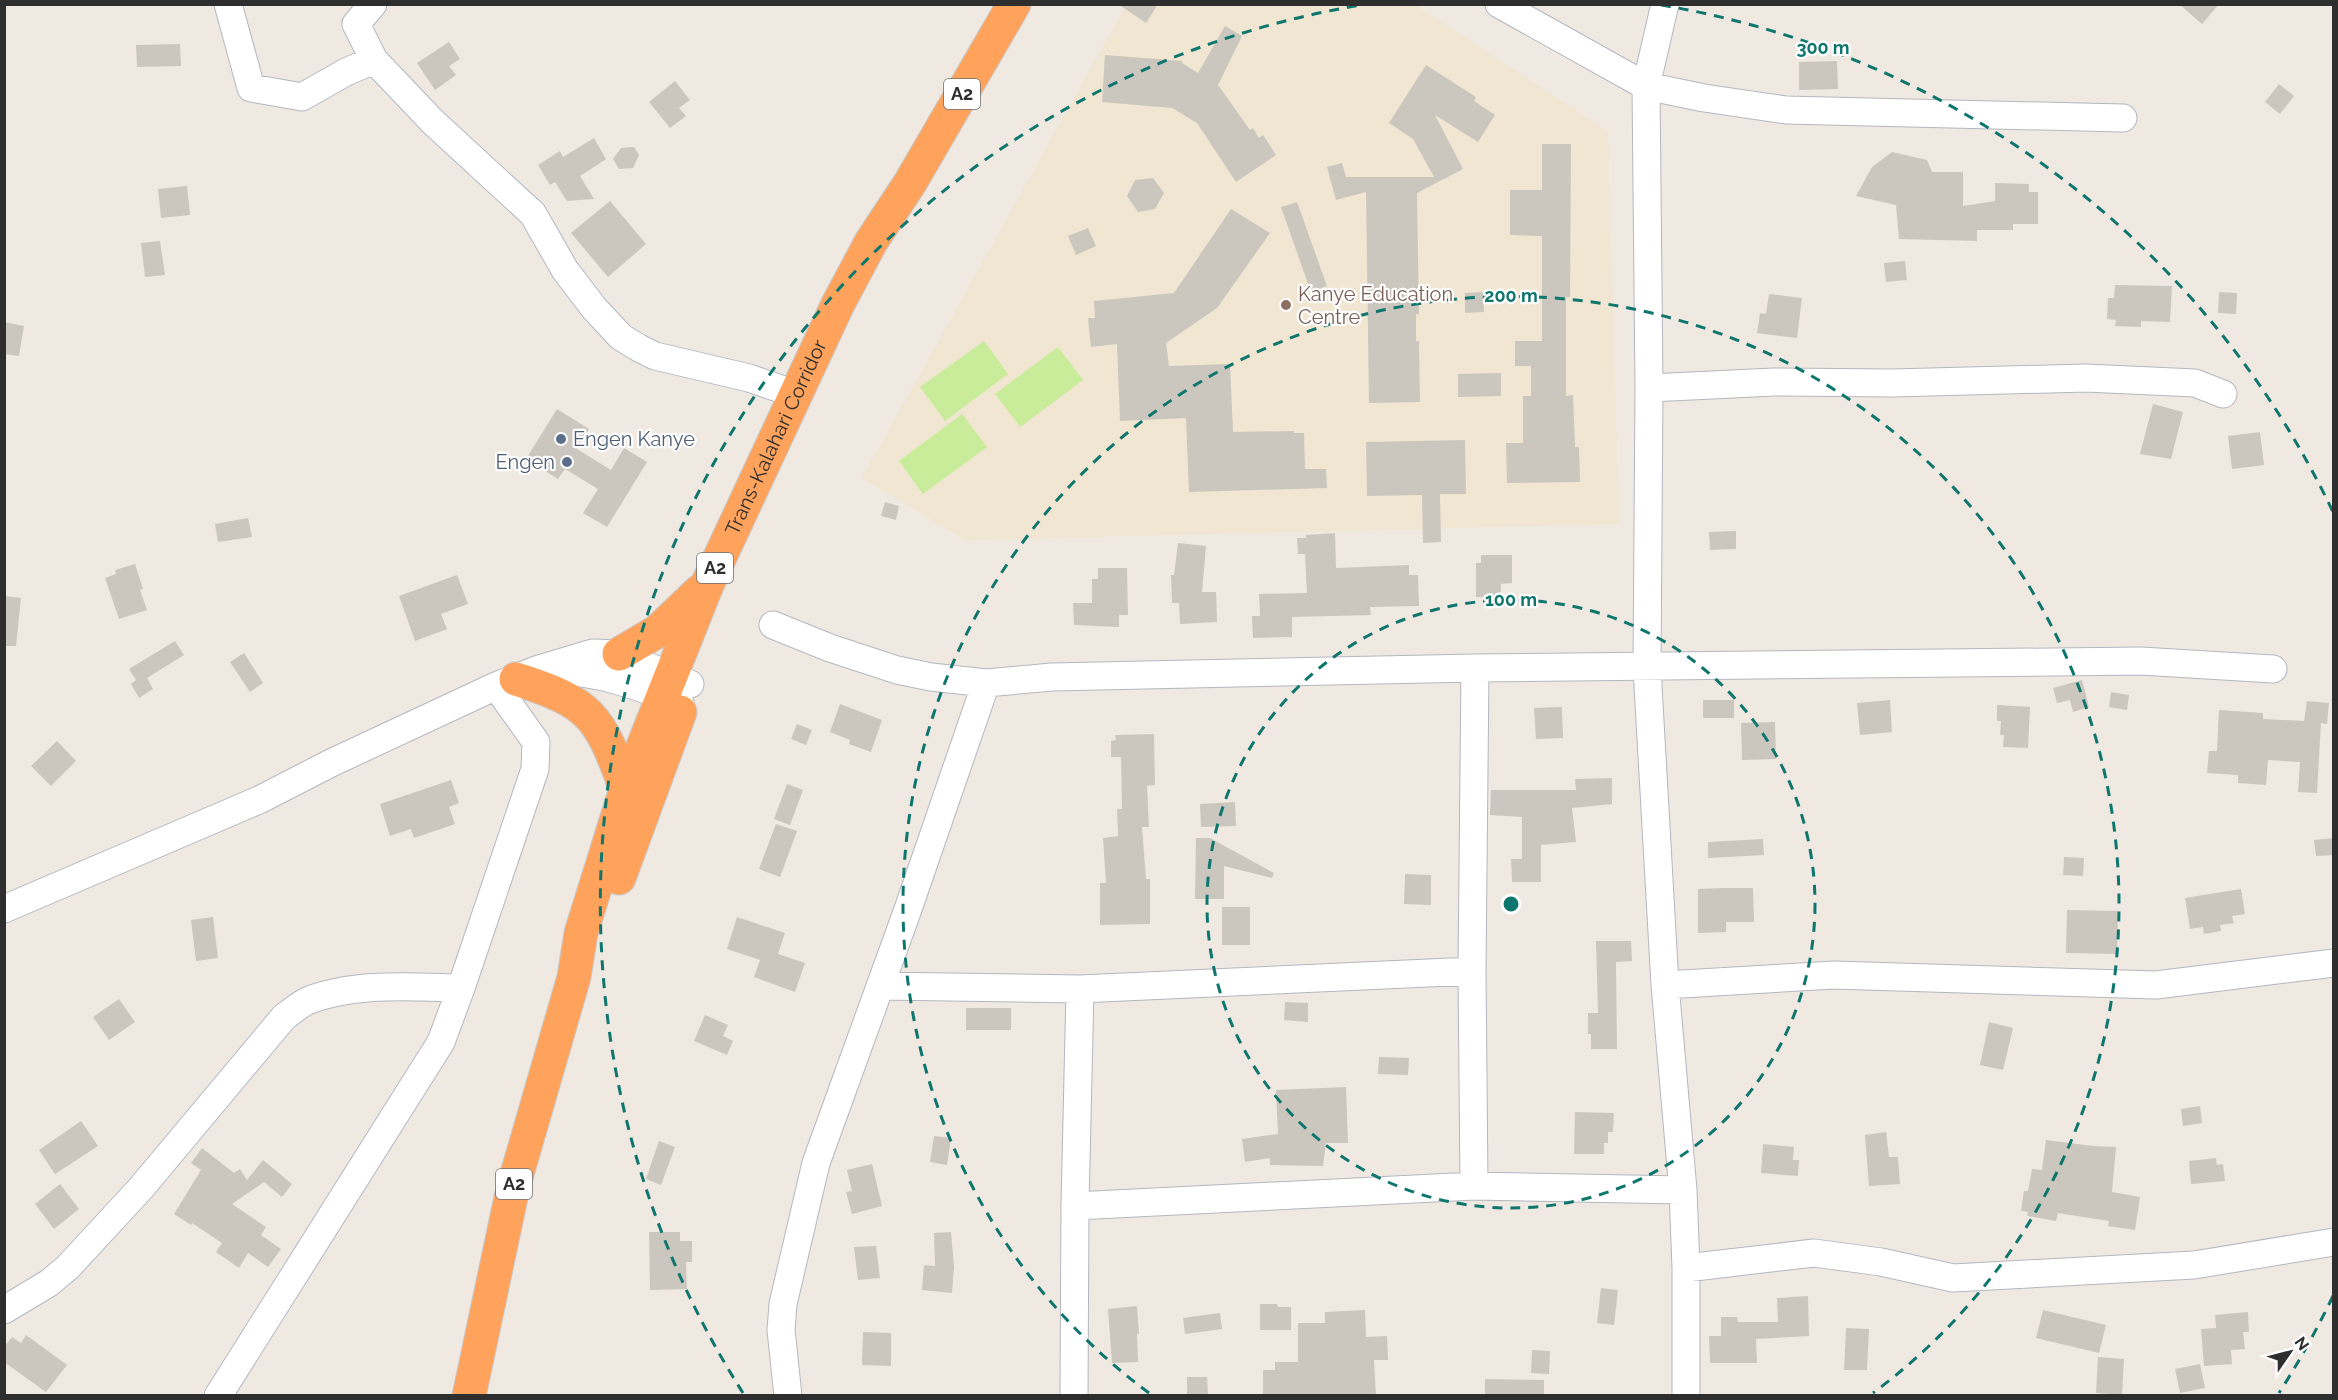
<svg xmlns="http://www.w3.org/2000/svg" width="2338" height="1400" font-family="Raleway,sans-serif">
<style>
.education{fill:#f0e6d1}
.pitch{fill:#c9ec9a}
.building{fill:#cbc7bf}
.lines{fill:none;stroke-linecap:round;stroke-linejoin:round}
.minor-casing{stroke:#b4b7c1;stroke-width:29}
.highway-casing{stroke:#c9c9c9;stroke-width:35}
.minor{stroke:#fff;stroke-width:27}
.highway{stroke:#ffa35c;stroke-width:33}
.ring{fill:none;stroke:#0f766e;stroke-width:3;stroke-dasharray:10 8}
.education-dot{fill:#8d6e63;stroke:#fff;stroke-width:2}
.service-dot{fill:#5c6f8a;stroke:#fff;stroke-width:2}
.labels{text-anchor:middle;stroke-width:4.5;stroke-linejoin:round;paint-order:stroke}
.shield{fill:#fff;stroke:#6d6d6d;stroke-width:1.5}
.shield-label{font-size:18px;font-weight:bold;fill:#2e2e2e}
.education-label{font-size:20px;fill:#785e54;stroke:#fff;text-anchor:start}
.street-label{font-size:20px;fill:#2e2e2e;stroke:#fff}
.service-label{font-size:20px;fill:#4e5e75;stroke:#fff;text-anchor:start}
.centre{fill:#0f766e;stroke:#fff;stroke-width:3}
.ring-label{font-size:18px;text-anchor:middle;font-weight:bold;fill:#0f766e;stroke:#fff;stroke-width:4.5;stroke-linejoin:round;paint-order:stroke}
</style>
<rect width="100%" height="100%" fill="#efe9e1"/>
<!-- education -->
<path class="education" d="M1126 5H1415L1608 131 1619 524 965 540 862 478Z"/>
<!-- pitch -->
<path class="pitch" d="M984 341 1008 374 945 421 920 387Z
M1058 347 1083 380 1020 427 995 394Z
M962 414 987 447 923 494 899 461Z"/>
<!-- building -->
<path class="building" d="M1118 4H1158L1146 23Z
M2179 4H2219L2202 24Z
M1225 26 1242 36 1218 85 1250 130 1253 128 1259 138 1263 135 1276 155 1236 182 1197 123 1172 108 1102 102 1105 55 1182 61V63L1198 73Z
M449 42 460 59 449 66 456 75 435 90 417 63Z
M180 44 181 66 137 67 136 45Z
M1837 61 1838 89 1799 90V62Z
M1426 65 1476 97 1474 101 1495 115 1478 142 1435 115 1463 169 1417 193 1419 314H1416V341H1419L1420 402 1369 403 1366 192 1336 200 1327 167 1342 163 1346 177H1434L1413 139 1389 123Z
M675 81 690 100 679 108 686 116 670 128 649 102Z
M2279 84 2294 96 2280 114 2265 102Z
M594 138 606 159 580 176 594 199 567 201 555 182 550 185 538 165 560 151 563 157Z
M1542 144H1571L1570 297H1566V396L1573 395 1575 447H1579L1580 482 1507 483 1506 443H1523V396H1531V366H1515V341H1542V236L1510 235V190H1542Z
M634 147 639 155 633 168 619 169 613 159 621 148Z
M1892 152 1927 160 1932 172H1963V206L1995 201V183L2029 184V192H2038V224H2013V230H1977V241L1899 239 1896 205 1856 196 1872 167Z
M1153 178 1164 193 1155 209 1138 212 1127 196 1135 180Z
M187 186 190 215 161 218 158 189Z
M610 201 646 244 608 277 571 233Z
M1297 202 1327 286 1311 292 1281 207Z
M1231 209 1270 233 1217 308 1166 343 1169 366 1230 364 1233 432 1294 431V433H1304L1305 469H1326L1327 488 1189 492 1186 418 1120 421 1117 344 1091 347 1088 318H1095L1094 301 1174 293Z
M1088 228 1096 246 1076 255 1068 236Z
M160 241 165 275 145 277 141 243Z
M1905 261 1907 280 1886 282 1884 263Z
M2115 285 2172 286 2170 322 2141 321V327L2115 326 2116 320 2107 319 2108 298H2114Z
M1483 292 1484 312 1465 313V293Z
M2219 292 2237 293 2236 314 2218 313Z
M1769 294 1802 298 1797 338 1757 333 1760 313 1766 314Z
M4 322 24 326 19 356 4 354Z
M1501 373V396L1458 397V374Z
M2153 404 2183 412 2171 459 2140 454Z
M557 409 589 429 577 449 611 470 624 448 647 462 607 527 583 513 598 489 565 469 558 479 526 459Z
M2260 432 2264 465 2232 469 2228 436Z
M1465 440 1466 494H1440L1441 542 1423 543 1422 495 1367 496 1366 442Z
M885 502 899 506 896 520 881 516Z
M248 518 252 537 218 542 215 524Z
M1736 531V549L1710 550 1709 532Z
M1335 533 1336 568 1409 565V575H1418L1419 606 1370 607 1371 615 1292 617V637L1253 638 1252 616H1260L1259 594 1307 593 1305 554H1298L1297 538H1306V535Z
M1178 543 1206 546 1202 592H1216L1217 622 1180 624 1179 603H1172L1171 575H1174Z
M1481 555H1512V583L1501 584V597H1476V563H1481Z
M135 564 143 589 140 590 147 610 119 619 105 578 116 574 115 570Z
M1098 568H1127L1128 615H1119V627L1074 625 1073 603H1092V579H1098Z
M457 575 468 604 441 614 447 629 415 641 399 596Z
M4 596 21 598 16 646H4Z
M175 641 184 655 147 678 153 689 139 698 131 684 136 680 129 669Z
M244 653 263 683 250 692 230 662Z
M2082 680 2089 707 2073 712 2070 700 2057 703 2053 688Z
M2111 692 2129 695 2127 710 2109 707Z
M1703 700H1734V718H1703Z
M1890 700 1892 732 1860 735 1857 703Z
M2307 701 2329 703 2327 724 2321 723 2317 793 2298 792 2300 762 2268 760 2266 785 2238 783V775L2207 773 2209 751H2217L2219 710 2263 713V719L2304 721Z
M840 704 882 720 871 752 849 744 850 740 830 732Z
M1997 705 2030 707 2028 748 2003 747 2004 735H2000L2001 721H1997Z
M1562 707 1563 738 1536 739 1534 708Z
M1775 722 1776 759 1742 760 1741 723Z
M797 724 812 730 806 745 791 739Z
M1154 734 1155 785 1147 786 1149 827H1142L1146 879H1150V924L1100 925V883H1106L1103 838 1118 836 1117 809H1122L1121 757H1111V741L1116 740 1115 735Z
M57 741 76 761 51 786 31 766Z
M1612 778V804L1572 808 1576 842 1541 845V882H1512L1511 859H1522V817L1490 815 1491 790H1576L1575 779Z
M451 780 459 803 449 807 455 824 414 838 411 829 390 836 380 804Z
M787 784 803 790 790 825 774 819Z
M1235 802 1236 826 1201 827 1200 804Z
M776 824 797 831 780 877 759 869Z
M1196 838H1210L1274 873 1272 878 1224 866V899H1195Z
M2334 838V855L2316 856 2314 840Z
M1763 839 1764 855 1708 858V842Z
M2064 857 2084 858 2083 876 2063 875Z
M1405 874 1431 875V905L1404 904Z
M1723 888H1753L1754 922H1726V932L1698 933V889Z
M2241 889 2245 914 2232 916 2234 923 2220 925 2221 931 2204 934 2203 927 2190 929 2185 898Z
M1222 907H1250V945H1222Z
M2067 910 2118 911 2117 954 2066 953Z
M213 917 218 958 196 961 191 920Z
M737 917 785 933 778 954 805 963 795 992 754 977 760 960 727 949Z
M1596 941H1631L1632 961 1616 962 1617 1049H1591V1034H1588V1013H1598Z
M119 999 135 1022 109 1040 93 1017Z
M1285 1002 1308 1003V1022L1284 1020Z
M966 1008H1011V1030H966Z
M705 1015 728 1025 723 1036 733 1041 727 1055 694 1041Z
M1989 1022 2013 1028 2003 1070 1980 1065Z
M1379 1057 1409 1058 1408 1075 1378 1074Z
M1346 1087 1348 1143H1326L1323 1166 1270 1165V1158L1245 1162 1242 1139 1278 1134 1276 1090Z
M2200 1106 2202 1123 2183 1126 2181 1109Z
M1575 1112 1614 1113 1613 1132H1608V1143H1604V1154H1574Z
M81 1121 98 1146 55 1174 39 1150Z
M1886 1132 1889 1157H1898L1900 1184 1869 1186 1865 1135Z
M934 1136 951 1138 947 1165 930 1162Z
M2046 1140 2093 1146 2116 1147 2112 1192 2140 1197 2135 1230 2108 1226 2109 1221 2058 1213 2056 1221 2027 1216 2028 1212 2021 1211 2024 1191H2028L2032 1169 2042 1170Z
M659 1141 675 1147 661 1185 646 1179Z
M1763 1144 1794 1147 1793 1160H1799L1798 1176 1761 1173Z
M202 1148 234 1173 240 1169 247 1180 263 1160 292 1184 282 1197 264 1182 232 1204 266 1227 261 1235 281 1249 268 1267 248 1253 239 1268 216 1252 222 1243 192 1223 191 1225 174 1214 201 1170 191 1163Z
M2216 1158 2217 1165 2223 1164 2225 1181 2191 1184 2189 1161Z
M872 1164 882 1206 852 1214 846 1192 852 1191 847 1170Z
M60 1184 79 1209 54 1229 35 1204Z
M649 1232H680V1241H692V1262H686L687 1289 650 1290Z
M951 1232 954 1267 952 1293 922 1290 924 1265 935 1266 934 1233Z
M876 1246 880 1278 858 1280 854 1247Z
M1601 1288 1618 1290 1614 1325 1597 1323Z
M1808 1296 1809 1336 1756 1339 1757 1363H1710L1709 1336H1721V1317H1737L1738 1322H1778L1777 1298Z
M1260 1304H1277L1278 1307H1291V1330H1260Z
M1137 1306 1139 1334H1137L1138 1362 1112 1363 1108 1309Z
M1365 1310 1366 1337 1387 1336 1388 1360H1374L1376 1395H1263V1370H1275V1362H1298V1323H1325V1312Z
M2043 1310 2106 1325 2099 1353 2036 1338Z
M2248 1312 2249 1332H2243L2245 1349 2231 1350 2232 1364 2204 1366 2201 1329 2216 1328 2215 1315Z
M1220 1313 1222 1329 1185 1334 1183 1318Z
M1846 1328 1869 1329 1867 1370H1844Z
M863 1332 891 1333V1366L862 1365Z
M26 1335 67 1365 46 1392 4 1362V1347L12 1337 21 1343Z
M1532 1350 1550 1351 1549 1374 1531 1373Z
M2098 1357 2124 1359 2122 1395 2096 1393Z
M2200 1364 2205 1388 2180 1393 2175 1369Z
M1187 1377H1207L1208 1395H1187Z
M1485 1379 1544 1380V1395H1485Z"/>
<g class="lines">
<defs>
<path id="minor" d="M228 4 251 88 302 97 346 72 374 60 433 122 533 214 565 270 594 308 621 337 639 348 655 356 749 378 795 394
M373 4 356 24 374 60
M1499 4 1646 86 1704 98 1786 110 2123 118
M1665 4 1646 86 1649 388 1647 668 1665 985 1683 1190 1686 1268V1396
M1649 388 1774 382 1893 383 2086 378 2195 383 2223 394
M773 625 830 648 897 670 931 677 986 683 1052 677 1475 668 2141 661 2273 669
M553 671C597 671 639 686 680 703
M4 909 259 800 331 763 496 686 536 670 593 653 619 654 690 684
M1665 985 1834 975 2156 985 2334 963
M880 986 1080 989 1472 971
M1474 1186 1472 971 1475 668
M1075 1206 1474 1186 1683 1190
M1686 1268 1814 1253 1881 1262 1953 1278 2194 1265 2334 1242
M4 1310 49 1283 68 1267 141 1188 284 1017C291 1012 299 1005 307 1001 354 982 412 987 461 988
M218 1396 441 1042 461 988 535 769 536 742 496 686
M788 1396 781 1330 783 1304 816 1163 907 912 986 683
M1074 1396 1075 1206 1080 989"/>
<g id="highway">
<path d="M619 654 658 631 700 591"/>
<path d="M516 679C592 703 599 716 626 789"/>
<path d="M619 878 680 712"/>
<path id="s1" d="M469 1396 513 1188 574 977 581 933 626 789 707 585 838 304 871 242 910 183 1014 4"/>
</g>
</defs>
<!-- minor casing -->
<use href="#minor" class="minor-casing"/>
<!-- highway casing -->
<use href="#highway" class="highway-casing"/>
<!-- minor -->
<use href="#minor" class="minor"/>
<!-- highway -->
<use href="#highway" class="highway"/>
</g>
<!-- distance rings -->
<g class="ring">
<circle cx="1511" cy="904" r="304"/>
<path d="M1149 1393A608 608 0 1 1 1873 1393"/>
<path d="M2333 1296A911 911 0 0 1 2279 1393M743 1393A911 911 0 0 1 1361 5M1661 5A911 911 0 0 1 2333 512"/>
</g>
<!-- markers -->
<circle class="education-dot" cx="1286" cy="305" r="6"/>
<g class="service-dot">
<circle cx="561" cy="439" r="6"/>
<circle cx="567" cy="462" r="6"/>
</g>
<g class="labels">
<!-- shield labels -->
<g class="shield">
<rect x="944" y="79" width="36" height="30" rx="4.5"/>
<rect x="697" y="553" width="36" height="30" rx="4.5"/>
<rect x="496" y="1169" width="36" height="30" rx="4.5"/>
</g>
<g class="shield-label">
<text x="962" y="100">A2</text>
<text x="715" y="574">A2</text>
<text x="514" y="1190">A2</text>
</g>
<!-- education labels -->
<g class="education-label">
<text x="1298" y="301">Kanye Education<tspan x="1298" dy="23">Centre</tspan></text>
</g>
<!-- street labels -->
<g class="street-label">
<text dy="7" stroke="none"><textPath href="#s1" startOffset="1010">Trans-Kalahari Corridor</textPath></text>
</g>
<!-- service labels -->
<g class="service-label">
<text x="573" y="446">Engen Kanye</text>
<text x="555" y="469" text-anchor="end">Engen</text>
</g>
</g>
<circle cx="1511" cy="904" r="9" class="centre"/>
<g class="ring-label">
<text x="1823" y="54">300 m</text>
<text x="1511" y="302">200 m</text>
<text x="1511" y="606">100 m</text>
</g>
<!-- border -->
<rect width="2338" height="1400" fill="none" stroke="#2e2e2e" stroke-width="12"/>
<!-- north arrow -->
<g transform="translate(2290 1352) rotate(55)" stroke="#ffffff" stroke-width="4.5" paint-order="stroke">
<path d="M0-4.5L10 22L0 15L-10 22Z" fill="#2e2e2e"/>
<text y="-9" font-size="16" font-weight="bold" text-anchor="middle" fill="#2e2e2e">N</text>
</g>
</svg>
